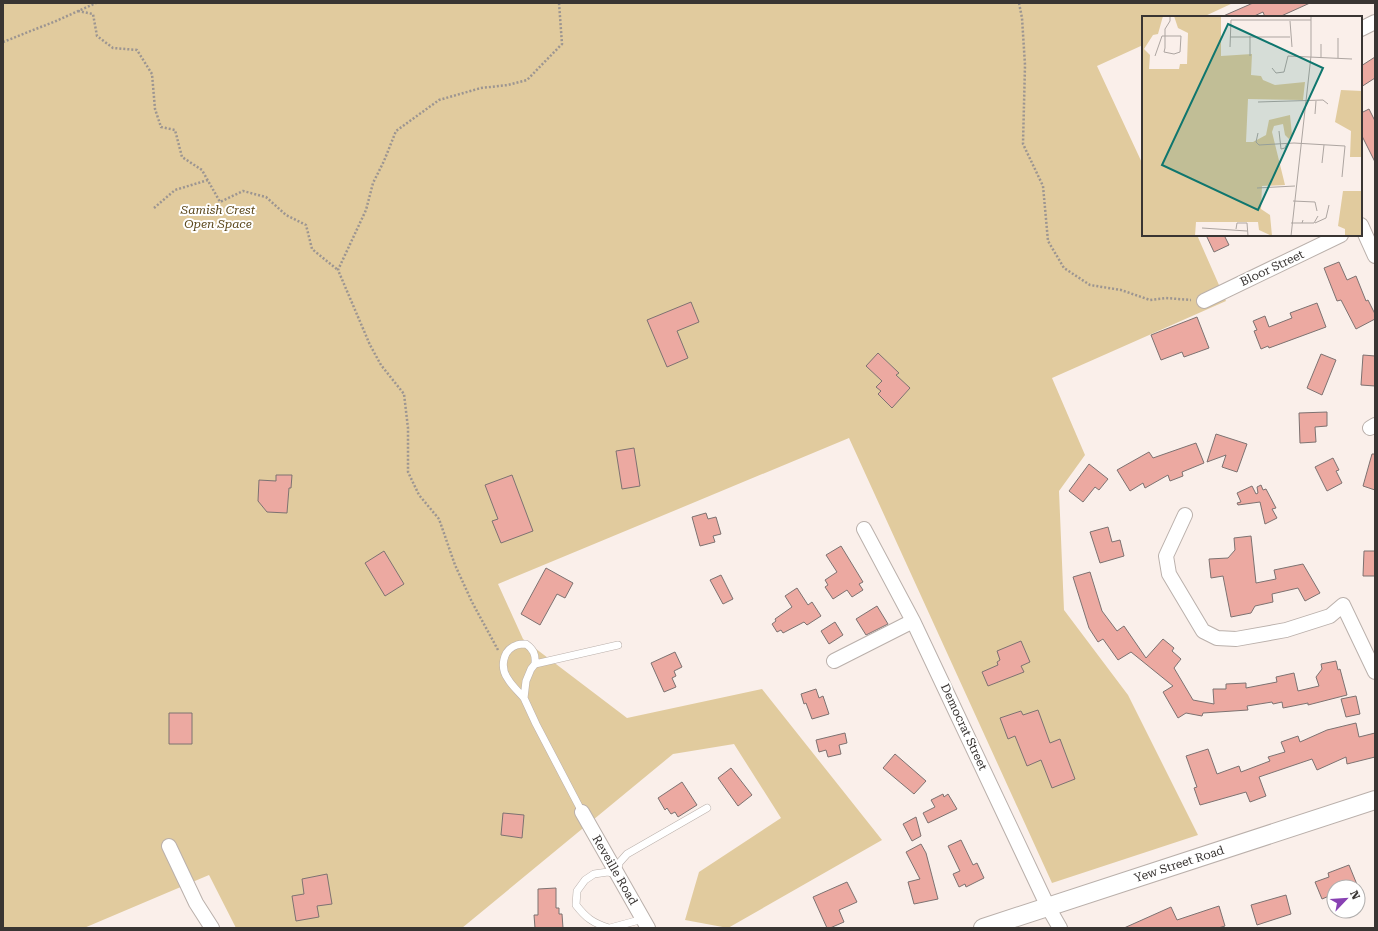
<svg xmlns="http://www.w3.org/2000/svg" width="1378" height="931" font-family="'Roboto Serif',serif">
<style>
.green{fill:#e1cb9e}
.building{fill:#eca9a1;stroke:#7d7271}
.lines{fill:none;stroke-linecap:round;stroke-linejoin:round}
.service-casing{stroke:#bab0ab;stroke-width:8}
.minor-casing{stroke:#bab0ab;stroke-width:16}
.tertiary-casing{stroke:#bab0ab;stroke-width:20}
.path{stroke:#9c9591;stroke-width:2.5;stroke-dasharray:2 2;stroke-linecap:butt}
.service{stroke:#fff;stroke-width:7}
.minor{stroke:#fff;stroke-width:14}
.tertiary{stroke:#fff;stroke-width:18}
.labels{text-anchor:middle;stroke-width:4;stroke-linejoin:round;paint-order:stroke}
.park-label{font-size:12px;font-style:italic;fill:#5c481c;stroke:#fff}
.street-label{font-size:12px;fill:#393533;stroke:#fff}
.inset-road{fill:none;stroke:#ada5a1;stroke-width:1}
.view{fill:#0f766e;fill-opacity:0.15;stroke:#0f766e;stroke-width:2}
.inset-edge{fill:none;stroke:#393533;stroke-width:2}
</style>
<rect width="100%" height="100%" fill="#faefea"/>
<!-- green -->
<path class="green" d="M3 3H1233L1203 17H1143V45L1097 66 1143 165V235H1197L1226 301 1052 378 1085 455 1059 491 1064 610 1128 695 1198 835 1052 883 849 438 498 584 523 639 627 718 762 689 882 840 728 928 685 920 699 872 781 818 734 744 673 754 462 928H236L209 875 84 928H3Z"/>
<!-- building -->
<path class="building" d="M1253 3H1310L1279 17H1265L1263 12 1252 17H1221Z
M1375 57V78L1361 87V66Z
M1369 109 1375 121V162L1361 134V113Z
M1206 235H1224L1229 245 1214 252Z
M1339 262 1347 280 1356 276 1366 301 1368 300 1375 314V319L1356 329 1341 300 1337 301 1324 268Z
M691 302 699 322 677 331 688 358 667 367 647 320Z
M1317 303 1326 327 1269 348 1268 346 1261 349 1254 331 1257 330 1253 321 1265 316 1269 327 1292 318 1290 313Z
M1197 317 1209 348 1184 357 1182 352 1161 360 1151 335Z
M878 353 899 373 896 375 910 388 892 408 878 394 881 391 876 387 882 381 866 366Z
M1321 354 1336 360 1322 395 1307 388Z
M1363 355 1375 356V386L1361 385Z
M1327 412V426L1315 427 1316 442 1300 443 1299 413Z
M1216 434 1247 444 1237 472 1222 467 1226 455 1207 462Z
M1196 443 1204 463 1182 472 1183 476 1170 481 1168 475 1145 488 1143 483 1130 491 1117 470 1149 452 1153 458Z
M634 448 640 486 622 489 616 451Z
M1372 454H1375V490L1363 486Z
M1333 458 1339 470 1336 471 1342 483 1327 491 1315 467Z
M1089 464 1108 479 1099 490 1095 487 1083 502 1069 491Z
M276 475H292L291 488H289L287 513 267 512 258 501 259 480 276 481Z
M512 475 533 531 501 543 492 521 498 519 485 485Z
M1261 485 1263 490 1266 489 1276 508 1272 509 1277 518 1265 524 1260 502 1238 505 1237 503 1241 502 1237 493 1252 486 1256 494 1258 493 1257 487Z
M706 513 708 519 716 517 721 534 713 536 715 542 700 546 692 517Z
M1108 527 1112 542 1120 540 1124 556 1100 563 1090 532Z
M1251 536 1256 583 1276 579 1274 570 1303 564 1320 593 1305 601 1298 588 1272 594 1273 602 1255 606 1251 613 1231 617 1223 576 1211 578 1209 559 1228 558 1235 550 1234 538Z
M841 546 863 582 859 584 863 590 852 597 847 590 833 599 825 587 828 585 825 580 837 572 826 555Z
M384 551 404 584 385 596 365 563Z
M1364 551H1375V576H1363Z
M546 568 573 583 565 598 557 594 540 625 521 614Z
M1090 572 1102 611 1117 631 1124 626 1146 658 1163 639 1174 648 1172 651 1181 659 1174 668 1193 700 1214 704 1213 689H1226V684L1246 683V688L1277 682 1276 677 1294 673 1298 691 1319 686 1316 677 1322 669 1321 664 1336 661 1338 670 1340 669 1347 695 1308 705V703L1283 708 1282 702 1273 704 1272 702 1247 706 1248 710 1203 713 1202 716 1186 713 1178 718 1163 692 1173 686 1131 652 1118 660 1103 639 1098 642 1089 628 1073 577Z
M721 575 733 599 723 604 710 580Z
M797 588 808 605 812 602 821 616 807 625 804 622 783 633 781 630 777 632 772 624 776 621 775 619 792 607 785 596Z
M877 606 888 624 866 635 856 619Z
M835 622 843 635 829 644 821 631Z
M1021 641 1030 662 1021 666 1024 672 988 686 982 672 998 665 997 662 1000 660 997 651Z
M675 652 682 667 674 671 676 676 672 678 676 687 664 692 651 663Z
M816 689 819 698 823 696 829 714 812 719 806 703 804 704 801 694Z
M1356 696 1360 714 1346 717 1341 699Z
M1038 710 1050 743 1060 739 1075 779 1052 788 1041 760 1027 766 1015 736 1008 739 1000 718 1021 711 1023 715Z
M169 713H192V744H169Z
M1356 723 1359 737 1375 733V757L1347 764 1346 757 1317 770 1312 759 1259 777 1266 796 1250 802 1246 792 1200 805 1194 788 1197 787 1186 756 1208 749 1217 774 1239 766 1241 772 1270 761 1268 757 1285 752 1281 742 1298 736 1300 742 1327 730Z
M845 733 847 743 839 745 841 754 828 757 826 750 819 752 816 740Z
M895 754 926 781 914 794 883 768Z
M731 768 752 795 738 806 718 778Z
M682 782 697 805 678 817 675 812 671 814 667 808 665 810 658 798Z
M943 794 944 797 948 794 957 809 928 823 923 813 935 807 931 800Z
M503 813 524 815 522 838 501 835Z
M916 817 921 836 912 841 903 824Z
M961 840 973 865 977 863 984 878 966 887 965 884 959 887 953 874 960 871 948 846Z
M921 844 926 853 938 899 914 904 908 882 920 879 906 852Z
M1349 865 1358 887H1334V894L1322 899 1315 882 1329 877 1328 873Z
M327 874 332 904 317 906 319 917 296 921 292 896 304 894 302 879Z
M847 882 857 902 839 910 844 922 830 928H827L813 897Z
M556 888V908H559V914H562L563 928H535L534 915H538V889Z
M1286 895 1291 914 1257 925 1251 905Z
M1219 906 1225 926 1218 928H1124L1171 907 1177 920Z"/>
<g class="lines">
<defs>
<path id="service" d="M524 698C519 692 512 686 508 679 500 668 502 650 517 645 519 644 523 644 526 644 533 649 536 654 535 664
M582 812 536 724 524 698 526 681 531 669 535 664 618 645
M609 928C593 923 586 918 576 905L577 891 585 880 594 874 608 872 617 874 619 863 627 854 707 808
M610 928 643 919"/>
<path id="minor" d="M1361 29 1375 22
M1361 225 1375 256
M1204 301 1341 235
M1370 428 1375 425
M1185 515 1166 556 1169 574 1203 631 1217 638 1236 639 1286 630 1330 616 1343 605 1375 672
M864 529 913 621 1048 907 1060 928
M834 661 913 621
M582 812 648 928
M169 846 196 903 212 928"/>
<path id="tertiary" d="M983 928 1375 800"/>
</defs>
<!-- service casing -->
<use href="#service" class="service-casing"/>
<!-- minor casing -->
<use href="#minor" class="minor-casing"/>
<!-- tertiary casing -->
<use href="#tertiary" class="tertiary-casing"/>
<!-- path -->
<path class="path" d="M1019 3 1022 18 1025 65 1023 144 1043 186 1048 241 1064 268 1090 285 1121 290 1150 300 1166 298 1191 300
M78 11 93 14 97 36 113 48 137 50 152 74 155 109 161 127 175 130 182 157 202 170 220 202 243 191 266 197 286 215 306 225 312 249 338 270
M3 42 56 21 96 3
M154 208 175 190 208 180
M498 650 472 602 455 565 439 519 419 495 408 472V428L404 394 381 365 370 345 338 270 366 210 373 183 384 161 396 131 439 100 481 88 508 85 527 80 562 44 559 3"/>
<!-- service -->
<use href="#service" class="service"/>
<!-- minor -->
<use href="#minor" class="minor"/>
<!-- tertiary -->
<use href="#tertiary" class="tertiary"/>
</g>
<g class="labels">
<!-- park labels -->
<g class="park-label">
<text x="218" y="214">Samish Crest<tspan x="218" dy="14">Open Space</tspan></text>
</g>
<!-- street labels -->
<g class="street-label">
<text transform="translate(1272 268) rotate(-25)" y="4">Bloor Street</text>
<text transform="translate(964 727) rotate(65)" y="4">Democrat Street</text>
<text transform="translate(1179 864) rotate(-18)" y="4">Yew Street Road</text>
<text transform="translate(615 870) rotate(60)" y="4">Reveille Road</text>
</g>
</g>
<!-- overview -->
<g transform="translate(1142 16)">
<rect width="220" height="220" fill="#faefea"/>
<path d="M0 0H21L16 18 11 19 2 33 8 39 7 53H37L38 48H45L46 17 36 12 32 0H79V40L110 38 109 59 119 60 121 64 133 69 163 66 161 84 106 83 104 126H111L124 119 127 104 148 99 150 119 147 123 143 119 141 108 132 110 130 116 143 169 120 170 119 193 128 199 130 220 117 214 116 206H54L53 220H0ZM199 74 220 75V141H208L209 115 193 106ZM201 175H220V220H203V213L196 210Z" fill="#e1cb9e"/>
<path class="inset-road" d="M148 5 150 31M108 20V40M88 21H148M196 22V42M88 31 89 4H169M13 40 20 20H39L38 36 32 38 22 36 23 32V13L28 5V0M179 41V28M130 52 134 57 142 56 146 40 210 43M116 86 181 84 186 88M173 98 174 85M137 115 139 133 143 132 145 127M116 117 114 126 117 129 152 127 203 130 200 161M180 147 182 129M115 172 153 170M151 185 173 186 175 195M149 207H160L161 204M160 207H172L176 200M173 207 184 202 187 189M60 212 105 215M94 213 95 207H105L106 220M149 220 169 40V0"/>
<path class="view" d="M86 8 181 52 116 194 20 149Z"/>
<rect width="220" height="220" class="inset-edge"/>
</g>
<!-- border -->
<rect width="1378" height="931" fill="none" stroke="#393533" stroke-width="8"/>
<!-- north arrow -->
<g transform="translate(1346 899) rotate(65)"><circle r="19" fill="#ffffff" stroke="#b0aead"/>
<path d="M0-3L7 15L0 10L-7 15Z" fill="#8841b3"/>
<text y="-6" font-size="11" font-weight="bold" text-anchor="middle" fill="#393533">N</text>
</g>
</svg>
